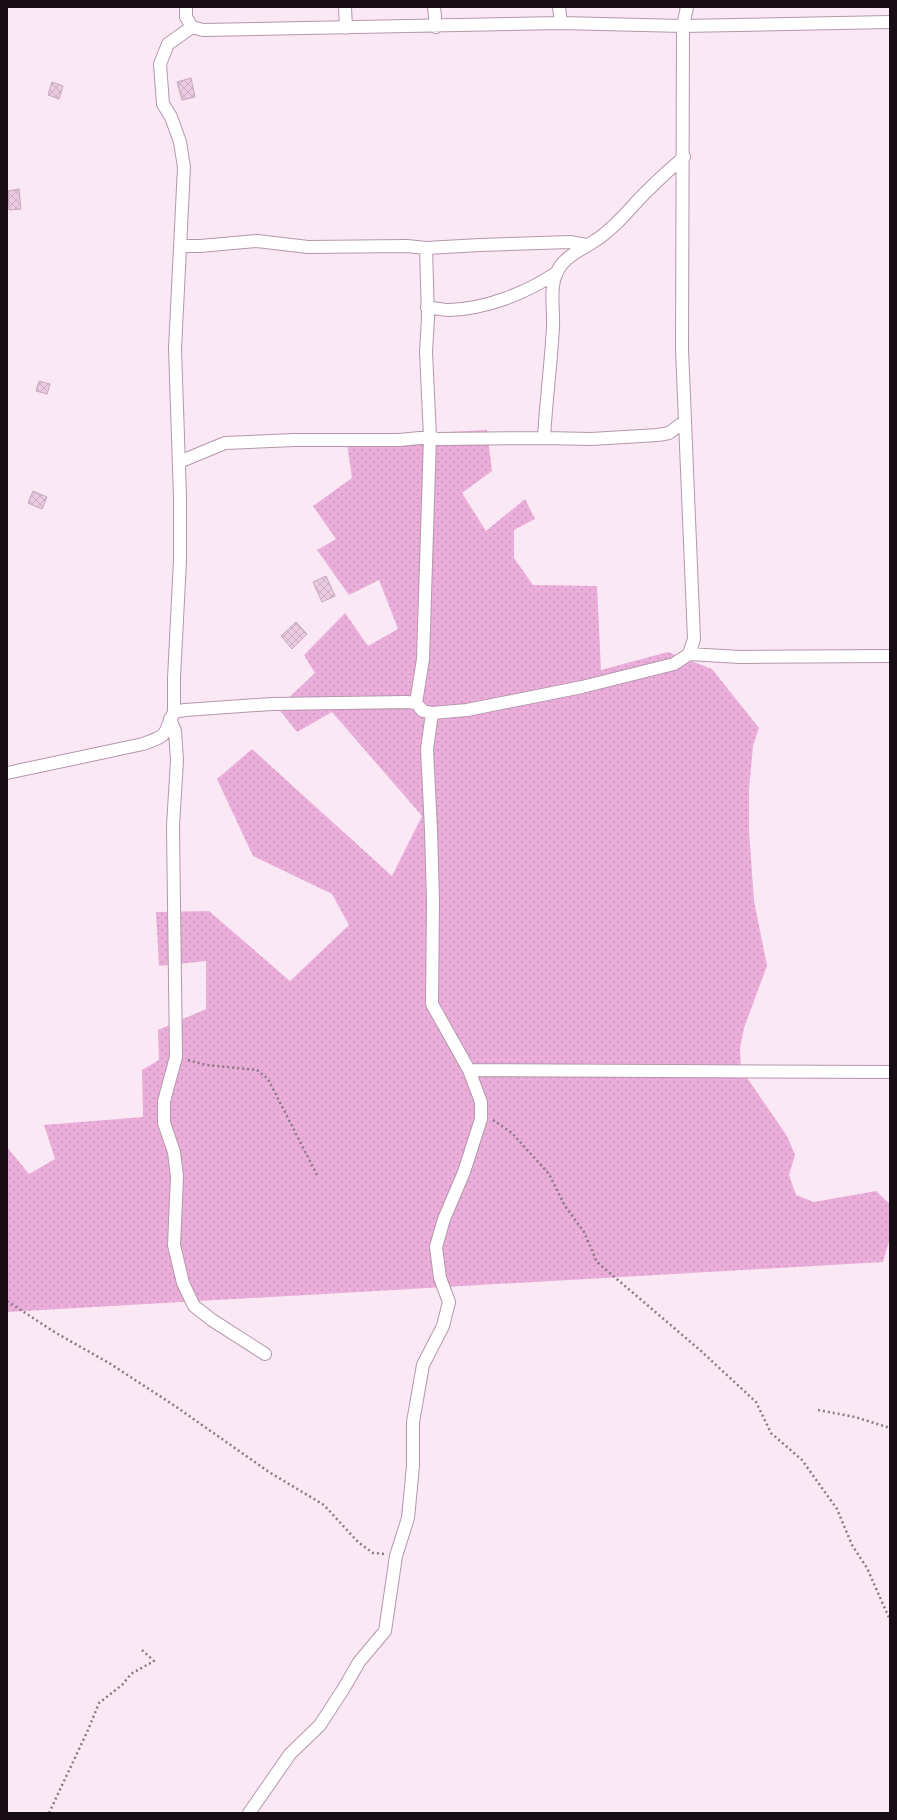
<svg xmlns="http://www.w3.org/2000/svg" width="897" height="1820" font-family="'Archivo Narrow',sans-serif">
<style>
.grass{fill:url(#grass-dots)}
.building{fill:url(#building-cross-hatch);stroke:#c5a6bc}
.lines{fill:none;stroke-linecap:round;stroke-linejoin:round}
.street-casing{stroke:#b597ac;stroke-width:14}
.path{stroke:#887983;stroke-width:2.5;stroke-dasharray:2 3;stroke-linecap:butt}
.street{stroke:#fff;stroke-width:12}
</style>
<defs>
<pattern id="grass-dots" width="8" height="8" patternUnits="userSpaceOnUse"><rect width="8" height="8" fill="#ebadda"/><path d="M2 2h.1M6 6h.1" fill="none" stroke="#c994ba" stroke-width="1.8" stroke-linecap="round"/></pattern>
<pattern id="building-cross-hatch" width="8" height="8" patternUnits="userSpaceOnUse"><rect width="8" height="8" fill="#ebcbe1"/><path d="M0 0l8 8M0 8l8-8" fill="none" stroke="#c9adc0"/></pattern>
</defs>
<rect width="100%" height="100%" fill="#fbe8f5"/>
<!-- grass -->
<path class="grass" d="M487 430 492 471 462 493 486 531 525 499 535 519 514 530V558L533 585 597 586 601 670 668 652 712 669 759 728 753 746 749 789V831L754 901 767 966 744 1028 740 1048 741 1069 787 1136 795 1155 789 1175 796 1195 814 1202 876 1191 890 1204V1238L883 1262 7 1312V1147L29 1174 55 1159 44 1125 143 1117 142 1070 159 1060 158 1030 206 1009V961L159 966 156 912 209 911 290 981 349 925 332 894 253 856 217 779 252 749 392 876 422 816 332 712 297 732 278 708 315 673 304 655 345 613 368 646 398 629 379 580 349 595 317 550 336 539 313 506 352 478 346 437Z"/>
<!-- building -->
<path class="building" d="M191 78 195 97 182 100 177 82Z
M52 82 63 86 59 99 48 95Z
M19 189 21 209 9 210 8 191Z
M39 381 50 384 47 394 36 391Z
M33 491 47 497 42 509 28 503Z
M326 576 335 596 322 602 313 582Z
M296 622 307 634 292 649 281 636Z"/>
<g class="lines">
<defs>
<path id="street" d="M186 7V17L192 27 203 30 561 23 683 26 890 22
M345 7 346 28
M434 7 436 27
M559 7 561 23
M687 7 683 26 682 349 694 639 689 654
M684 157C671 168 658 180 646 192 630 208 615 228 596 240 583 249 564 256 557 272 549 288 554 310 553 327 551 364 546 401 544 438L591 439 658 435 669 433 685 421
M181 246H200L257 241 308 247 407 246 426 248 428 318 426 352 430 437 438 439 544 438
M426 248 480 245 570 242 586 245
M427 307C434 308 442 310 449 310 486 309 526 293 556 273
M179 462 225 443 294 440H399L430 437 423 659 416 703
M174 712V678L180 561V496L175 349 184 167 180 142 171 117 163 104 160 64 168 44 192 27
M170 719 175 731 177 760 173 826 176 1057 164 1101V1123L174 1152 177 1177 174 1245 183 1283 194 1306 212 1320 265 1354
M7 773 143 744C171 734 162 736 174 712L185 710 272 704 407 702 416 703 423 711 432 713 467 710 582 687 674 664 689 654 740 657 890 656
M469 1070 890 1072
M249 1813 290 1754 320 1725 344 1688 359 1662 385 1631 396 1556 408 1518 413 1466V1422L423 1365 443 1326 449 1302 440 1278 436 1247 444 1219 464 1172 481 1119V1102L469 1070 432 1004 433 901 431 830 427 749 432 713"/>
</defs>
<!-- street casing -->
<use href="#street" class="street-casing"/>
<!-- path -->
<path class="path" d="M188 1060 206 1065 257 1070 268 1079 317 1175
M493 1120 512 1133 549 1174 565 1206 584 1232 597 1262 701 1351 756 1402 771 1433 802 1460 837 1509 852 1545 867 1568 890 1620
M7 1301 56 1333 109 1363 175 1406 269 1472 324 1505 358 1542 373 1553 385 1554
M818 1410 855 1417 890 1428
M49 1813 88 1730 99 1703 122 1685 131 1674 154 1661 142 1650"/>
<!-- street -->
<use href="#street" class="street"/>
</g>
<!-- border -->
<rect width="897" height="1820" fill="none" stroke="#180d15" stroke-width="16"/>
</svg>
